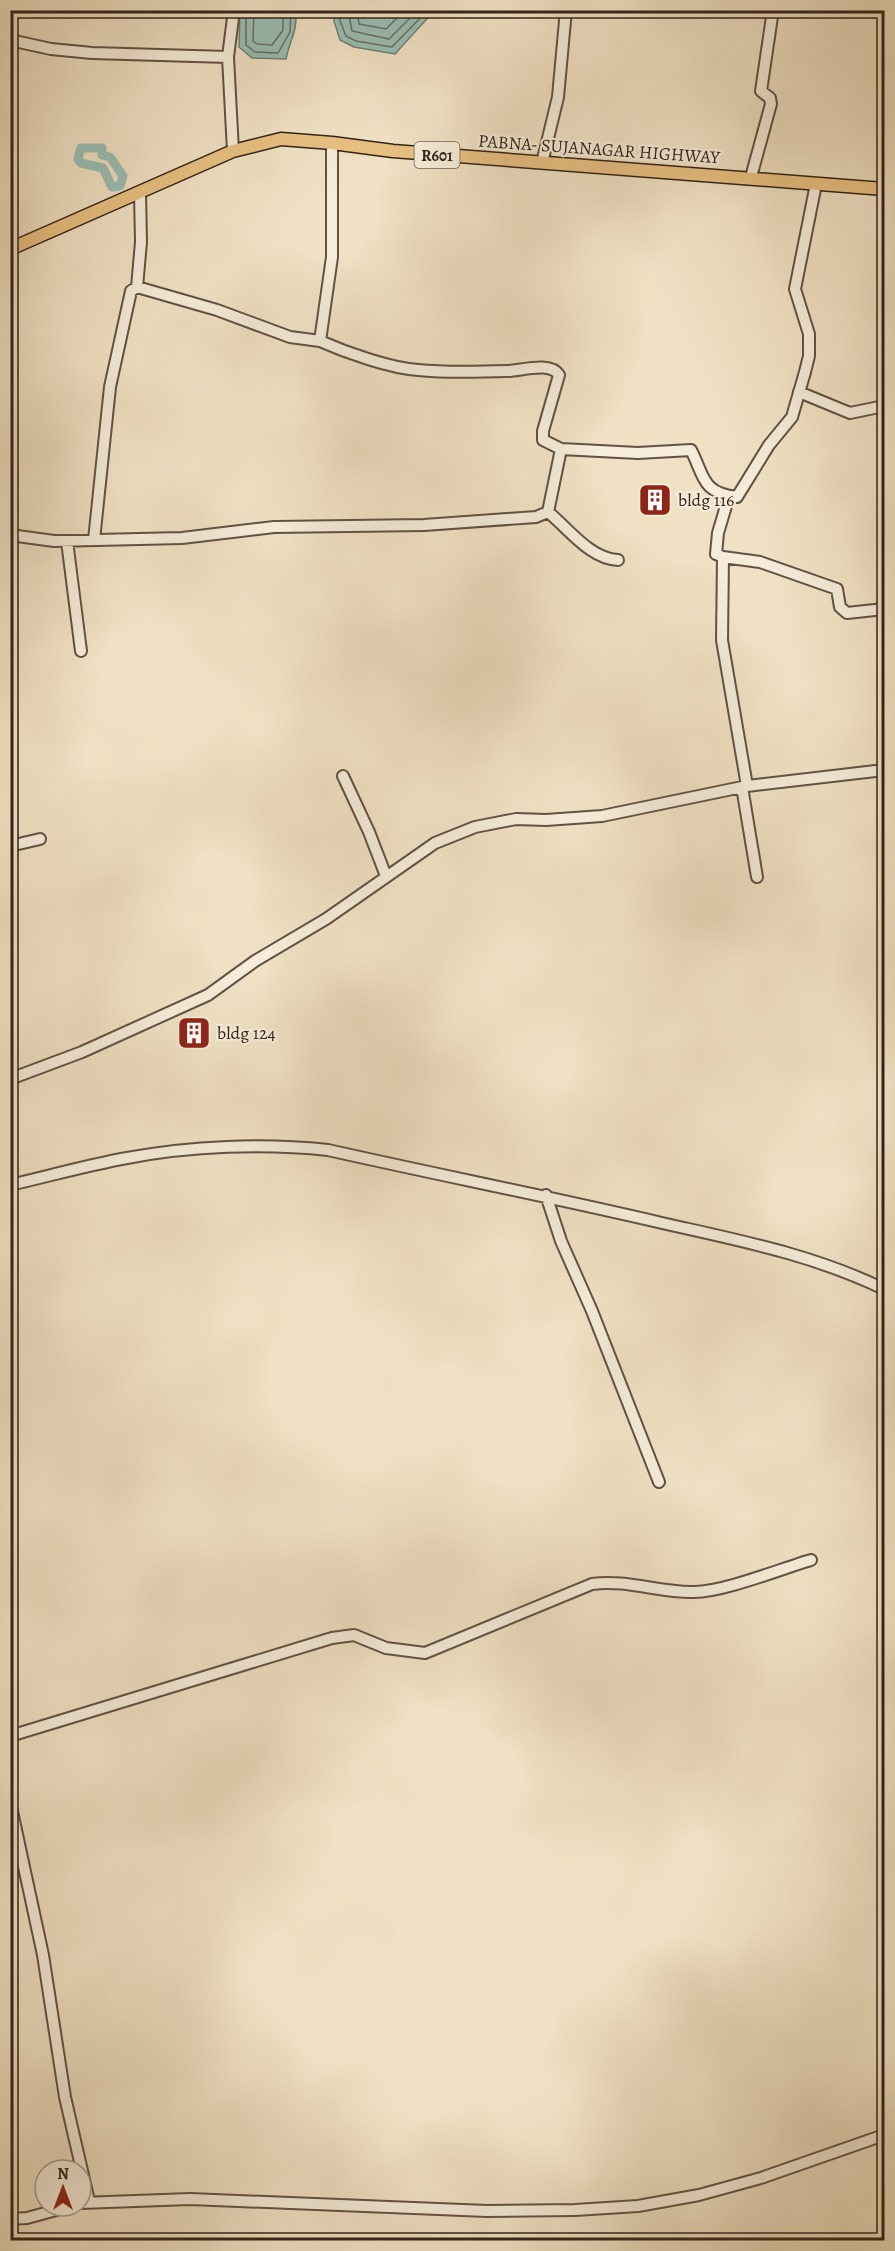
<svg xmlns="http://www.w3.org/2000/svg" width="895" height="2251" font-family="Alegreya,serif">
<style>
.water{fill:#9abeb4;stroke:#708076;stroke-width:1.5}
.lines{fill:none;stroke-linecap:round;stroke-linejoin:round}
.shore{stroke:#667066;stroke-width:1.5}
.canal{stroke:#9abeb4;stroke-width:9}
.minor-casing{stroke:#625244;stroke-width:14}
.major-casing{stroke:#322319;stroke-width:15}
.minor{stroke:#f5ecd9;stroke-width:10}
.major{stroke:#e8c082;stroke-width:12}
.labels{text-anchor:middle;stroke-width:4.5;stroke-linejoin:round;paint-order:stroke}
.shield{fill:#f5ecd9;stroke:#6c5f53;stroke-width:1.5}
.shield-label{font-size:16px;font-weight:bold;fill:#322319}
.street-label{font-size:18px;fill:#322319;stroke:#f5ecd9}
.poi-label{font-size:18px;fill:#322319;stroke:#f5ecd9;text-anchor:start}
</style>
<rect width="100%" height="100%" fill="#f0e1c4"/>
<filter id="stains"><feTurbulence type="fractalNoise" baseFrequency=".00333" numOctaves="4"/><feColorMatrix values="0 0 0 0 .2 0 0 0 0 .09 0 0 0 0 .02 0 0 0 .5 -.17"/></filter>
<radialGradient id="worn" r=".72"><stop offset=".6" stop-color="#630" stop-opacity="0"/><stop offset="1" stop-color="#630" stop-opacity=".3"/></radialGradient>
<!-- water -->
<path class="water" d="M240 11H296C297 35 290 38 286 59L252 58 239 47Z
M335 11 434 10V11L395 54 354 47 340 40 334 21Z"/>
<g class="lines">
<!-- shore -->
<path class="shore" d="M246 10V45L255 52 278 53 290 32 291 10
M254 10 253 41 257 44 272 45 283 30V10
M341 10 340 21 346 36 356 41 392 47 428 10
M348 10 352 31 389 39 418 10
M357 10 359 24 386 29 405 10"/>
<!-- canal -->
<path class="canal" d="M81 148H102V155L110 157 123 176 120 186 112 187 103 168 81 163 78 159Z"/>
<defs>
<path id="minor" d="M10 40 51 49 92 53 228 57 233 151
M228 57 234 10
M542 163 558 97 566 10
M751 177 771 104 770 98 761 91 773 10
M137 287 217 310 290 337 320 341
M799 392 850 413 884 406
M561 449 638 453 691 450C704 475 701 493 737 497L769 445 792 417 805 372 809 356V334L795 289 816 184
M729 496 718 533 716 554 723 557 760 562 837 589 840 607 847 613 884 609
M548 512C568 528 590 559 618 560
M10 535 54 541 182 538 274 527 424 525 536 517 548 512 561 449 543 440V431L559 375C550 361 521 371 507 371 478 372 447 373 418 370 390 368 347 353 320 341L332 257V143
M94 540 110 387 131 291 137 287 141 242 140 193
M67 541 81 651
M723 557 722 640 747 786 884 770
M343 776 369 832 386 876
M742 787 757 877
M10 846 40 839
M10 1079 82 1052 208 995 255 961 326 919 435 843 475 827 516 819 546 820 602 816 747 786
M10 1185C49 1176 88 1165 127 1158 191 1146 263 1143 328 1150 439 1175 551 1197 662 1223 741 1241 811 1254 884 1289
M546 1195 561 1241 592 1311 659 1482
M10 1736 332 1638 354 1635 386 1648 425 1653 592 1584C627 1579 660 1593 694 1592 724 1592 780 1569 811 1560
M10 1802 43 1955 65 2097 89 2201
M81 2203 190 2199 487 2211 575 2210 638 2206 699 2195 761 2178 884 2135
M10 2219 27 2218 71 2206"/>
<path id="major" d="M10 249 233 151 281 139 332 143 393 151 884 189"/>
</defs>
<!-- minor casing -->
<use href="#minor" class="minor-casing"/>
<!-- major casing -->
<use href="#major" class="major-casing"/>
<!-- minor -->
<use href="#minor" class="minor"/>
<!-- major -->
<use href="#major" class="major"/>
</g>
<!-- icons -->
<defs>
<symbol id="building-square" viewBox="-11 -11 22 22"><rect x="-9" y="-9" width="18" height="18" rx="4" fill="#8f2418" stroke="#f5ecd9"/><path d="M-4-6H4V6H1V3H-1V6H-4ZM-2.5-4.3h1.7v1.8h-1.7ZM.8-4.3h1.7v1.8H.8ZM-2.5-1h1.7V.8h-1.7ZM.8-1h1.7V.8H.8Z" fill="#fff"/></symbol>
</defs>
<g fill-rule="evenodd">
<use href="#building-square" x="636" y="481" width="38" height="38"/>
<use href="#building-square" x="175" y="1014" width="38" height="38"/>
</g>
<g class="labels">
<!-- shield labels -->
<rect class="shield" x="414.5" y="142" width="45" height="26" rx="4.5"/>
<g class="shield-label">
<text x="437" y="161">R601</text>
</g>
<!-- street labels -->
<g class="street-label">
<text transform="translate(599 149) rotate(4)" y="6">PABNA- SUJANAGAR HIGHWAY</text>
</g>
<!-- poi labels -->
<g class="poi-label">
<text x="678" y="506">bldg 116</text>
<text x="217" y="1039">bldg 124</text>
</g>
</g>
<!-- margin -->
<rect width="895" height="2251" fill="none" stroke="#f0e1c4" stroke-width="36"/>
<rect x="12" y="12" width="871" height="2227" fill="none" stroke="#322319" stroke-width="3"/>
<rect x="18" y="18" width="859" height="2215" fill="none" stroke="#322319" stroke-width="1.5"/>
<!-- north arrow -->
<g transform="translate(63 2188)"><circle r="28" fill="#f5ecd9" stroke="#a79c8c" stroke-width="1.5"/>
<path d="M0-4.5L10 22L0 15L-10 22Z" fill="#8f2418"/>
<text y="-9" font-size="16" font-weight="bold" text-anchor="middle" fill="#322319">N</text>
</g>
<rect width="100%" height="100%" filter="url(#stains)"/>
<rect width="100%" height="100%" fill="url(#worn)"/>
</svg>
